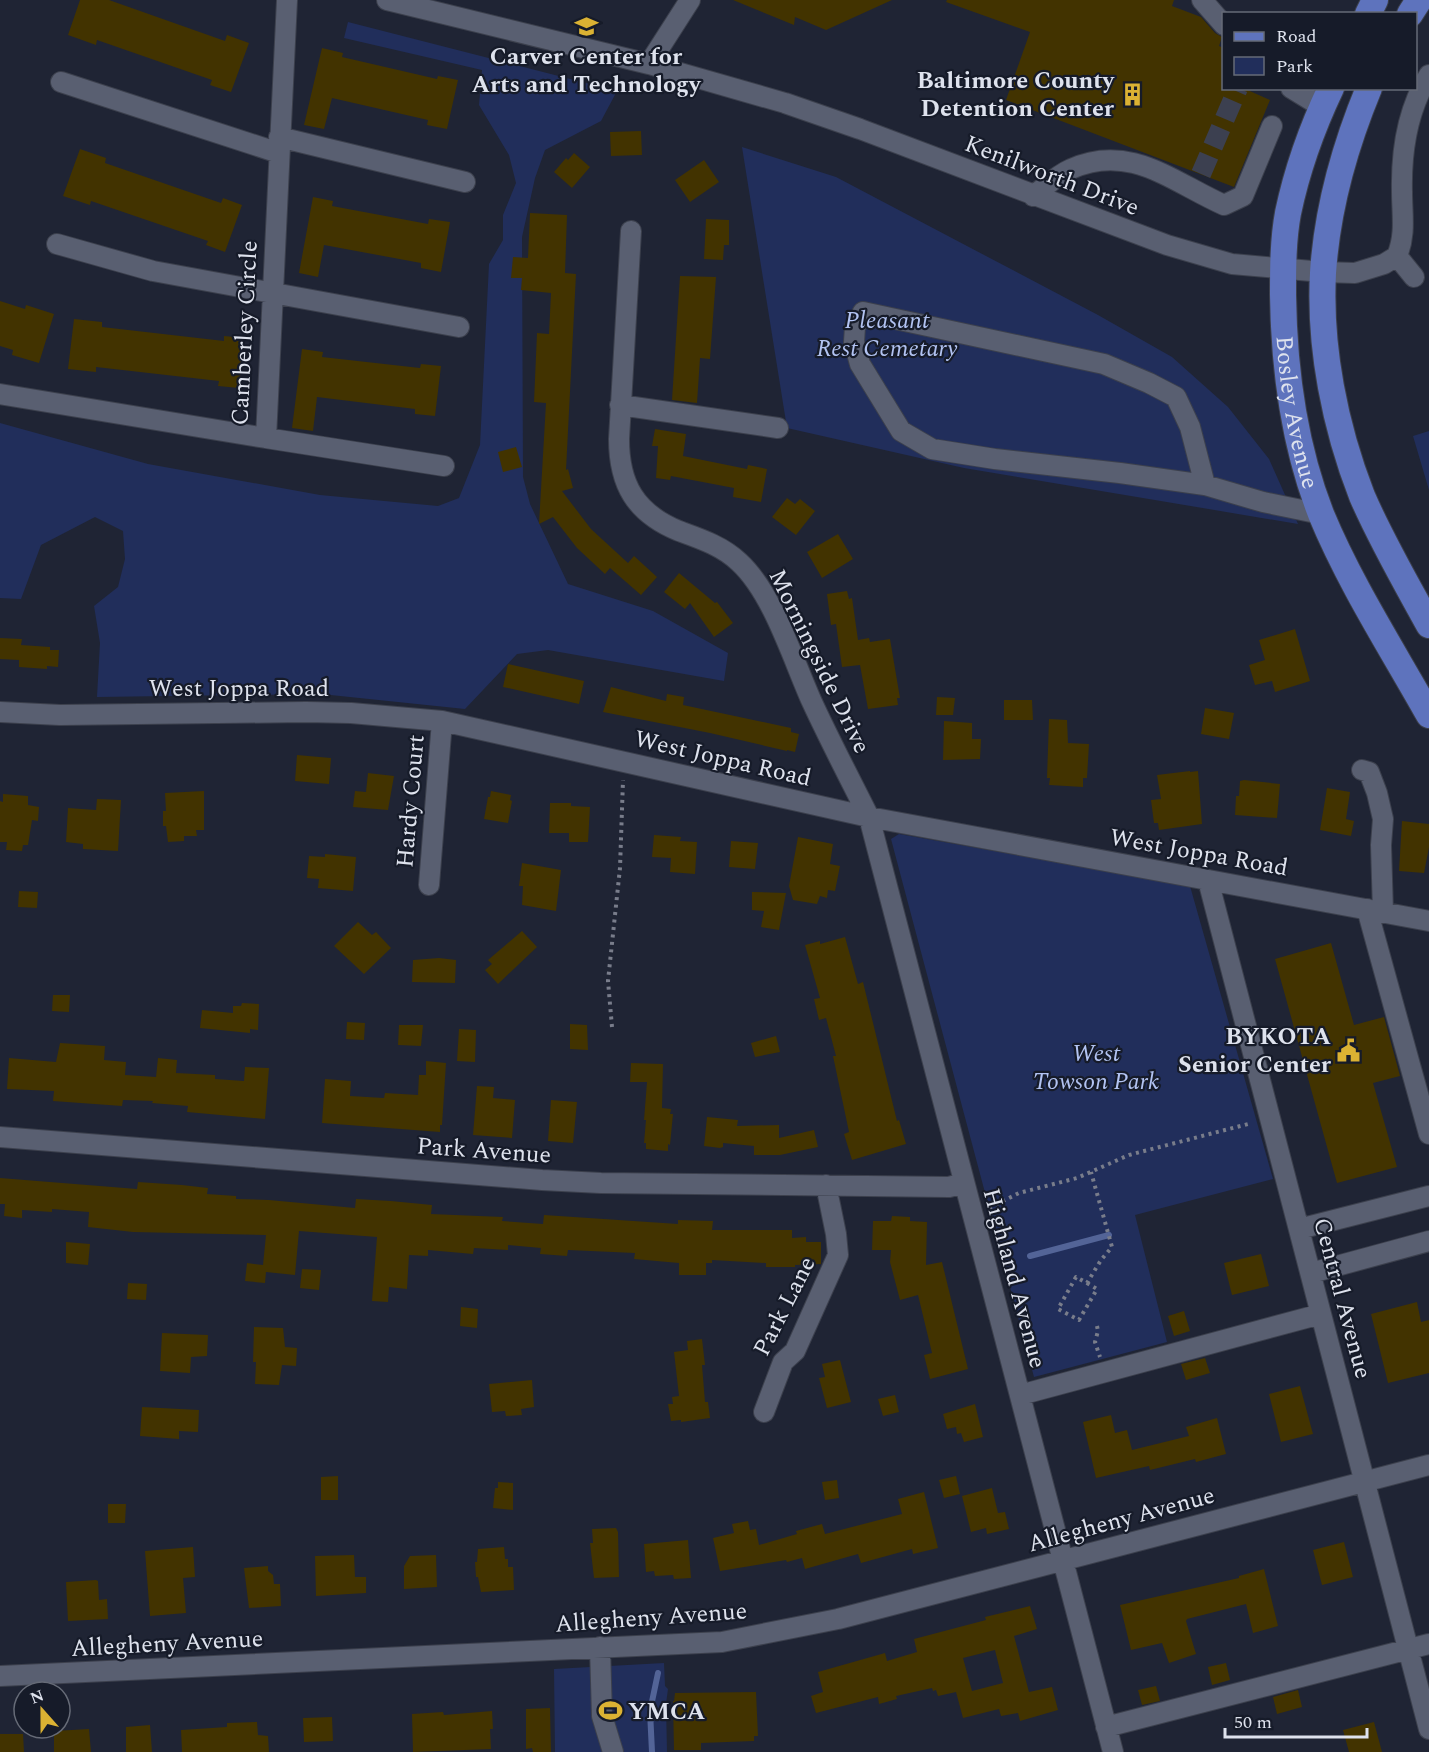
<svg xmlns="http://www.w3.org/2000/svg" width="1429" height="1752" font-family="Spectral,serif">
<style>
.green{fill:#212e5b}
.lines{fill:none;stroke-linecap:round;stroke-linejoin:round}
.stream{stroke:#536497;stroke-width:6}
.building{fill:#423300;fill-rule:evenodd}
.minor-tunnel{stroke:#3c4050;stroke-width:20;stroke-dasharray:20 10;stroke-linecap:butt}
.minor-casing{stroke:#3c404d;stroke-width:22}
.major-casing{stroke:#3c404d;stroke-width:28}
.path{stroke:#797d8b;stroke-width:4;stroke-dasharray:3 4.5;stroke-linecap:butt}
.minor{stroke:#595f71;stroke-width:20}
.major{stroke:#5e73bd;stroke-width:26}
.labels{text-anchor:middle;stroke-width:4.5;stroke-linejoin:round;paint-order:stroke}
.poi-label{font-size:24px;font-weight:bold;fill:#dee2ed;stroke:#161b29;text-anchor:end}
.street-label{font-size:24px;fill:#dee2ed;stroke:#161b29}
.park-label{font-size:24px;font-style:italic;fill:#b2c3f2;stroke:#161b29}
</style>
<rect width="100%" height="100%" fill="#1f2434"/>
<!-- green -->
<path class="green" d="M348 22 617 91 601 121 545 150 535 178 522 237 523 477 530 504 568 584 653 611 728 653 724 681 548 650 517 654 465 709 321 694 97 697 100 643 94 606 118 587 125 559 123 531 95 517 41 545 21 599 0 598V423L148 464 320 495 438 506 459 498 480 445 489 264 503 240V215L516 183 509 155 479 105 482 70 344 38Z
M742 147 836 177 1098 315 1172 357 1228 407 1269 459 1298 524 964 468 787 428Z
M1429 431V490L1413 436Z
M899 834 1190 886 1273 1179 1135 1215 1167 1342 1034 1377 891 839Z
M664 1663 665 1686 668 1689 666 1704 667 1752H555L554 1669Z"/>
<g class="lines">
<!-- stream -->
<path class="stream" d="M1030 1256 1109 1235
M652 1752 650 1711 658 1673"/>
</g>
<!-- building -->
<path class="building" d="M80 0H109L225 41 227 35 249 43 231 92 210 85 212 80 97 40 96 45 68 35Z
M733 0H892L826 30 795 17 794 25Z
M947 0H1174L1172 6 1201 17 1215 33 1222 37 1219 46 1224 48V88H1243L1270 100 1234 187 1006 100 1030 32 946 2Z
M322 48 343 53 342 57 437 79 438 76 458 80 447 129 427 125 428 120 332 98 324 129 304 125Z
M641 131 642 155 611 156 610 132Z
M80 149 106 158 105 163 221 203 223 198 242 205 225 252 206 245 208 241 91 201 90 205 63 196Z
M574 153 590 167 572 188 554 172 566 158 568 160Z
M704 160 719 182 690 202 675 180Z
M313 197 333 201 332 206 428 224 429 219 450 222 441 272 421 268V263L324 245 318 277 299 273Z
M530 213 567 215 565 273 576 274 566 470 568 469 573 488 562 491 591 529 628 563 634 556 657 577 641 595 610 568 605 574 577 548 553 517 539 524 546 403 534 402 537 333 549 334 551 293 521 290 522 278H511L513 257 528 258Z
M706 219 729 220V245H724L723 260 704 259Z
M680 276 716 277 710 359 700 358 697 403 672 400Z
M0 301 25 309 26 305 54 314 39 363 12 355 13 350 0 346Z
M74 319 102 322V327L224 341V336L244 338 239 388 218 386 219 381 96 367V372L68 369Z
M302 349 323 352 322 357 420 368 421 364 441 366 435 416 415 414V409L317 397 313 431 292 428Z
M655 429 686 434 683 456 747 469 748 465 767 469 761 502 733 497 734 488 671 476 670 480 656 478 658 446H652Z
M516 447 522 467 503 472 498 452Z
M787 498 795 504 800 499 815 511 796 535 772 517Z
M838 534 853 559 822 578 807 552Z
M679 573 715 603 717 602 733 623 714 637 690 603 685 609 664 592Z
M847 591 849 599 852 598 858 640 869 638 870 642 890 639 900 698H897L898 705 868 709 860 665 842 667 836 624 831 625 827 594Z
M1295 629 1310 681 1275 692 1272 681 1255 685 1249 665 1265 660 1259 640Z
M0 638 22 639 21 645 50 647V650H59L58 667 47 666V669L19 667V660L0 659Z
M508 664 584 681 579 704 503 687Z
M611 687 666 701 667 694 684 697 683 705 791 728V732L799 734 795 752 787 750V751L710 733 603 712Z
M937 697 955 698 953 715H936Z
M1004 700H1032L1033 720H1004Z
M1205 708 1234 713 1229 739 1201 734Z
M1049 719 1067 720 1068 743 1089 744 1087 778H1083V787L1049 785 1050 778H1047Z
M944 721 972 723V739H981L980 759 943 760Z
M297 755 331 758 329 784 295 781Z
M1190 771V772L1198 771 1202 824 1159 830 1158 823H1154L1151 800 1161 799 1157 775Z
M368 773 394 776 388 810 353 807 355 791 366 792Z
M1244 780 1280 784 1277 818 1235 815 1236 796H1239L1240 781Z
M1327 788 1350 792 1346 819 1354 821 1351 836 1320 830Z
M204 791V830H196L197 836H184V841L168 842 166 826H163V811H166L165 793Z
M491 791 511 795 510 800 512 801 508 823 484 819 488 797H490Z
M3 794 28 796V805L39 807 38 821 32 820 28 845H23L22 851 6 850 7 842H0V801L3 802Z
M97 799 121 800 118 851 83 849V844L66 842 68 808 96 810Z
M550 803H571V806L590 807 588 842H569V833H549Z
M1402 821 1429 824V847L1424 873 1399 871Z
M654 835 681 837 680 841 697 842 695 874 670 872 671 858 652 857Z
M798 837 833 844 830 864 840 866 835 891 828 890 827 898 820 896 817 904 793 900 789 886Z
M731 841 758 843 755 869 729 867Z
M325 854 356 857 353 891 318 888 319 879 307 878 309 856 325 857Z
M522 863 561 870 556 911 522 905 523 886H519Z
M19 891 38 892 37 908 18 907Z
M752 892 786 893 779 930 761 927 764 911 752 910Z
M358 922 372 935 376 932 391 948 364 974 334 946Z
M522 931 537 947 498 984 485 970 492 964 488 960Z
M845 937 858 984 863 982 897 1121 899 1120 906 1144 852 1160 844 1134 849 1132 833 1056H836L826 1018 819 1020 814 999 820 998 805 945 820 941V944Z
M1331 943 1354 1025 1384 1017 1400 1076 1373 1083 1397 1167 1337 1183 1275 959Z
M439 958 456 960 455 983 412 982 413 960Z
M53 995H70L69 1012 52 1011Z
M242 1003 259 1004 258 1030 250 1029V1033L200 1028 202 1010 233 1013V1006H241Z
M347 1022 365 1023 364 1040 346 1039Z
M570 1024 587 1025 588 1050 570 1049Z
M399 1025H423L421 1046 398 1045Z
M459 1029 476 1030 475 1062 457 1061Z
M776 1036 780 1052 755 1057 751 1043Z
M60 1043 105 1046 104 1060 126 1062 125 1075 156 1077 158 1058 177 1060 176 1073 215 1075V1079L244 1081 245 1067 269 1068 265 1119 187 1112 188 1106 152 1103 153 1101 123 1100 122 1106 53 1101 54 1091 7 1089 9 1058 56 1062Z
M426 1061 446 1063 442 1125H440V1132L322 1123 325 1079 351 1081 350 1096 384 1098 385 1093 418 1095 419 1075H426Z
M631 1063 663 1064 662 1108 671 1109 670 1114H673L670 1145 668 1144V1151L646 1149V1143H644L646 1120H644L647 1082H630Z
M477 1086 494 1087 493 1098 515 1100 512 1138 473 1135Z
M551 1100 577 1102 573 1143 548 1141Z
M707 1117 738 1120 737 1126 779 1125V1138L814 1130 818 1147 780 1155H754V1146L723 1143V1147L720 1148 704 1146Z
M0 1178 137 1189 138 1182 182 1185 208 1188 207 1194 236 1196V1199L269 1200 355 1208 356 1199 391 1201 432 1205 431 1214 503 1217 502 1221 543 1224 544 1215 678 1224V1220L713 1221 712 1230H792V1238L806 1237V1242H821V1264L795 1265V1267H766V1263L712 1260V1263H706V1275H679V1263L634 1259 635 1253 568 1250 567 1256 540 1254 541 1248 508 1245V1250L474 1248 473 1254 428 1250V1256L409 1255 407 1289 389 1287 388 1302 372 1301 377 1237 299 1231 295 1275 266 1272 265 1283 245 1281 247 1263 263 1265 266 1235 133 1232 88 1227 89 1212 52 1209V1212L22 1210V1218L4 1216 5 1204H0Z
M892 1216 910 1217V1221L927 1222 926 1265 942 1262 968 1369 930 1379 924 1355 932 1353 918 1295 900 1300 890 1262 891 1250H872L873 1221H891Z
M66 1242 90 1244 88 1265 66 1263Z
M1261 1254 1269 1286 1232 1295 1224 1263Z
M302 1269 321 1270 319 1290 300 1288Z
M128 1283 147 1284 146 1300 127 1299Z
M1417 1302 1421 1322 1429 1320V1373L1388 1383 1371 1314Z
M461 1307 478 1309 477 1328 460 1326Z
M1184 1311 1190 1331 1174 1336 1168 1316Z
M254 1327 283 1328 285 1347 297 1348 296 1366 282 1365 279 1385 255 1384 256 1362H253Z
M162 1333 208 1335 207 1356 191 1357 190 1373 160 1371Z
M702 1339 705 1365H702L705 1402H708L710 1418 681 1422V1420L671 1421 668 1404H673L672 1397 679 1396 674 1352 688 1350 687 1341Z
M1205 1358 1210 1373 1186 1380 1181 1364Z
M840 1360 851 1402 827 1408 819 1378 825 1377 822 1364Z
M532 1380 534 1407 521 1409 522 1415 506 1416 505 1411 492 1412 489 1384Z
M1300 1386 1313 1434 1281 1442 1269 1394Z
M895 1395 899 1412 883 1416 878 1399Z
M975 1404 983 1437 964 1442 961 1433 957 1434 956 1427 947 1429 943 1414Z
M142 1407 199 1410 198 1432 179 1431V1439L140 1436Z
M1111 1415 1115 1433 1127 1430 1132 1450 1189 1436 1186 1427 1217 1418 1226 1454 1196 1462 1195 1459 1150 1470 1149 1466 1096 1478 1083 1422Z
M338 1476V1500H321V1477Z
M956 1476 960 1494 944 1498 939 1480Z
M837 1480 839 1498 825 1500 822 1482Z
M498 1482 513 1483V1510L493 1508 495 1488H498Z
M992 1488 998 1513 1005 1512 1009 1529 987 1534 986 1528 971 1532 962 1496Z
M924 1492 938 1548 913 1554 912 1549 861 1563 858 1554 805 1569 802 1558 787 1562 786 1560 720 1571 713 1538 734 1533 732 1524 748 1521 750 1530 756 1529 759 1545 797 1534 796 1531 822 1524 825 1534 902 1514 898 1499Z
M108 1504H126L125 1523H108Z
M616 1528 618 1532 619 1577 594 1578 590 1543H593L592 1529Z
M688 1540 691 1578 674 1579 673 1575 655 1576 654 1571 646 1572 644 1544Z
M1344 1542 1353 1577 1322 1585 1313 1550Z
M193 1547 195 1577 183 1578 186 1613 150 1616 145 1551Z
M504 1547 505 1559H508V1567H513L514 1590 481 1592 478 1577H476L475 1562H477L478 1549Z
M354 1555 355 1577H366V1593L316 1596 315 1556Z
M436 1555 437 1587 404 1589V1566L410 1556Z
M268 1566V1571L273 1575 274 1584H280L281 1606 249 1608 244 1568Z
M1264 1569 1278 1626 1253 1633 1246 1604 1187 1619 1186 1621 1196 1654 1169 1663 1162 1643 1131 1650 1120 1605 1239 1578V1576Z
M96 1580 98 1581 99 1600 107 1599 108 1619 68 1621 66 1582Z
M1030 1606 1037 1629 1014 1636 1029 1692 1052 1687 1058 1710 1020 1721 1018 1713 1001 1716 999 1709 963 1718 956 1692 938 1696 936 1690 933 1691 932 1688 896 1696 897 1699 879 1704 878 1697 816 1713 811 1696 823 1692 818 1672 885 1653 887 1661 917 1652 914 1639 986 1620 985 1617ZM995 1650 1003 1683 972 1691 963 1658Z
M1226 1663 1230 1680 1212 1685 1208 1667Z
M1156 1686 1160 1701 1142 1705 1138 1690Z
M1298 1690 1302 1707 1277 1714 1273 1697Z
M756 1692 758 1736H754V1741L701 1743V1750H674L673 1701H674L675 1693Z
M550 1708 551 1752H533L532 1748 526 1749V1709Z
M492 1711 493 1729H490L491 1749 413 1752 412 1714 443 1712 444 1715Z
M332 1717 333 1741 304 1742 303 1718Z
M257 1722 258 1735 268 1736 269 1752H182L181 1730 227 1727V1723Z
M1374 1722 1382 1752H1349L1343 1730Z
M150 1725 152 1752H126V1727Z
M89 1729 91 1752H54V1731Z
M0 1734H23L24 1752H0Z"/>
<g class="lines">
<!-- minor-tunnel -->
<path class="minor-tunnel" d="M1201 174 1238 88"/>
<defs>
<path id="minor" d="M387 0 649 64 785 103 860 129 1167 245 1232 264 1323 272 1355 273 1384 264 1397 256C1406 234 1402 215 1402 192 1401 150 1407 110 1429 75
M1202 0 1224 25
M649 64 690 0
M61 82 279 153
M1291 88 1322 107
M279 137 465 182
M1033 196C1045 187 1057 175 1071 169 1130 142 1174 183 1224 205L1243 196 1272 126
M631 231 619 439C619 484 635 513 679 531 701 539 722 546 739 562 773 593 793 660 812 702 830 741 850 779 869 817L1113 1752
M57 244 153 271 459 327
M1397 256 1414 277
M0 394 266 438 287 0
M620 405 778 428
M266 438 444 466
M1205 485 1190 427 1176 397 1149 383 1104 364 863 312 855 327 854 342 860 364 901 431 932 449 995 459 1120 473 1205 485 1263 502 1321 514
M0 712 60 715 306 712 351 713 442 721 869 817 1429 921
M1362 770 1369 772 1377 793 1383 819 1381 845 1383 912
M1208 880 1429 1729
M429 885 442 721
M1367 909 1429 1134
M0 1137 542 1180 601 1183 949 1187 964 1183
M1299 1229 1429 1196
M1311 1273 1429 1241
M1020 1395 1321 1314
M764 1412 783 1362 795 1351 838 1255 836 1234 826 1185
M600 1647 602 1716 613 1752
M0 1676 722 1642 838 1619 1429 1465
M1106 1727 1429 1644"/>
<g id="major">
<path d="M1368 14 1375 0"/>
<path d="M1410 14 1419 0"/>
<path id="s1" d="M1331 88C1312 128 1297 170 1288 213 1283 240 1283 268 1283 295 1284 370 1294 445 1321 514 1350 584 1392 649 1429 715"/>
<path d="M1369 88C1345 146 1327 210 1323 273 1319 347 1335 427 1362 496 1381 540 1406 583 1429 625"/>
</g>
</defs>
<!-- minor casing -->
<use href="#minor" class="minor-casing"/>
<!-- major casing -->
<use href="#major" class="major-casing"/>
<!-- path -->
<path class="path" d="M612 1027 608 981 620 868 623 780
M989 1208 1019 1193 1077 1178 1129 1155 1252 1123
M1087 1283 1097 1289 1079 1320 1058 1309 1076 1277 1087 1283 1101 1260 1112 1247 1091 1172
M1097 1326 1098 1331 1095 1342 1100 1357"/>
<!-- minor -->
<use href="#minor" class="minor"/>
<!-- major -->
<use href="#major" class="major"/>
</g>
<!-- icons -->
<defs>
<symbol id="school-bare" viewBox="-9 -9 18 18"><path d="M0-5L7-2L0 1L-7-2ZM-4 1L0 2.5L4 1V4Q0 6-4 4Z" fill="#dbb233" stroke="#161b29" stroke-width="2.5" paint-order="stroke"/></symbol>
<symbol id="building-bare" viewBox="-9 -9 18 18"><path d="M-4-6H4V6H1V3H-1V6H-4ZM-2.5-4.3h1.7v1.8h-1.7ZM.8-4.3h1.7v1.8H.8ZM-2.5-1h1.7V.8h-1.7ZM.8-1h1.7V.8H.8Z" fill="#dbb233" stroke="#161b29" stroke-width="2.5" paint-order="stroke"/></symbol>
<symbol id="civic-bare" viewBox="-9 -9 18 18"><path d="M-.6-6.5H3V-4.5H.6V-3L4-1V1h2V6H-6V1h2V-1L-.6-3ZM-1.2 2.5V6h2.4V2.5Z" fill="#dbb233" stroke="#161b29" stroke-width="2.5" paint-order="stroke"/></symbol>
<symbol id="stadium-bare" viewBox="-9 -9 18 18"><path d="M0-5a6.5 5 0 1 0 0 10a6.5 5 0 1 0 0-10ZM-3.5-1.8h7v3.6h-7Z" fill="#dbb233" stroke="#161b29" stroke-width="2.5" paint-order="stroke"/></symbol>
</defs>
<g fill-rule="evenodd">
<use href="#school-bare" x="570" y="10" width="33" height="33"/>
<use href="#building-bare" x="1116" y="78" width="33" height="33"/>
<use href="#civic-bare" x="1332" y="1034" width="33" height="33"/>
<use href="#stadium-bare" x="594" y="1694" width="33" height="33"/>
</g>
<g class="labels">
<!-- poi labels -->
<g class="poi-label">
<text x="586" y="64" text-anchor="middle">Carver Center for<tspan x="586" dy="28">Arts and Technology</tspan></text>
<text x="1114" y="88">Baltimore County<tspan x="1114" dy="28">Detention Center</tspan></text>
<text x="1331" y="1044">BYKOTA<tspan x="1331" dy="28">Senior Center</tspan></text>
<text x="628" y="1719" text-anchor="start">YMCA</text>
</g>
<!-- street labels -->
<g class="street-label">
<text transform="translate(1052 175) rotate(21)" y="8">Kenilworth Drive</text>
<text transform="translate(244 333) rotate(-87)" y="8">Camberley Circle</text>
<text dy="8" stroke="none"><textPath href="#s1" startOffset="333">Bosley Avenue</textPath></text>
<text transform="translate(820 661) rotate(64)" y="8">Morningside Drive</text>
<text x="239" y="696">West Joppa Road</text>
<text transform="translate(723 758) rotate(13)" y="8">West Joppa Road</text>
<text transform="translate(410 801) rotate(-85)" y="8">Hardy Court</text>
<text transform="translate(1199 852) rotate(10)" y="8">West Joppa Road</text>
<text transform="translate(484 1150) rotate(4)" y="8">Park Avenue</text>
<text transform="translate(1015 1278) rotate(75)" y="8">Highland Avenue</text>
<text transform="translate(1343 1298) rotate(75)" y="8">Central Avenue</text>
<text transform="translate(784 1306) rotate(-63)" y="8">Park Lane</text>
<text transform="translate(1121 1519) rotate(-15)" y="8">Allegheny Avenue</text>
<text transform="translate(651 1617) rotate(-4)" y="8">Allegheny Avenue</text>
<text transform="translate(167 1643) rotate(-3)" y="8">Allegheny Avenue</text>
</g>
<!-- park labels -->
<g class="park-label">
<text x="887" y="328">Pleasant<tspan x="887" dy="28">Rest Cemetary</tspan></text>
<text x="1096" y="1061">West<tspan x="1096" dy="28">Towson Park</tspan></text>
</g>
</g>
<!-- legend -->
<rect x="1222" y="12" width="195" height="78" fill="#161b29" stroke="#666b77" stroke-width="1.5"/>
<rect x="1234" y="32" width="30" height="9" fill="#5e73bd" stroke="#666b77" stroke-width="1.5"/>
<text x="1276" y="42" font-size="18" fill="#dee2ed">Road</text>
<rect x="1234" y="57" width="30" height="18" fill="#212e5b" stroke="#666b77" stroke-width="1.5"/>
<text x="1276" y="72" font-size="18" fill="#dee2ed">Park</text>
<!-- north arrow -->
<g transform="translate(42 1710) rotate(339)"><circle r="28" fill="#161b29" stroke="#666b77" stroke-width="1.5"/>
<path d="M0-4.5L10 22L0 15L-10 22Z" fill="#dbb233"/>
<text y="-9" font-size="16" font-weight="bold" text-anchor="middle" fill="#dee2ed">N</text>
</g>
<!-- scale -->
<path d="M1225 1728v9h142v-9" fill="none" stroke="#dee2ed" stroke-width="3"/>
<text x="1234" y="1728" font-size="18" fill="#dee2ed" stroke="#161b29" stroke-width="4.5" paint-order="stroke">50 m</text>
</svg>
